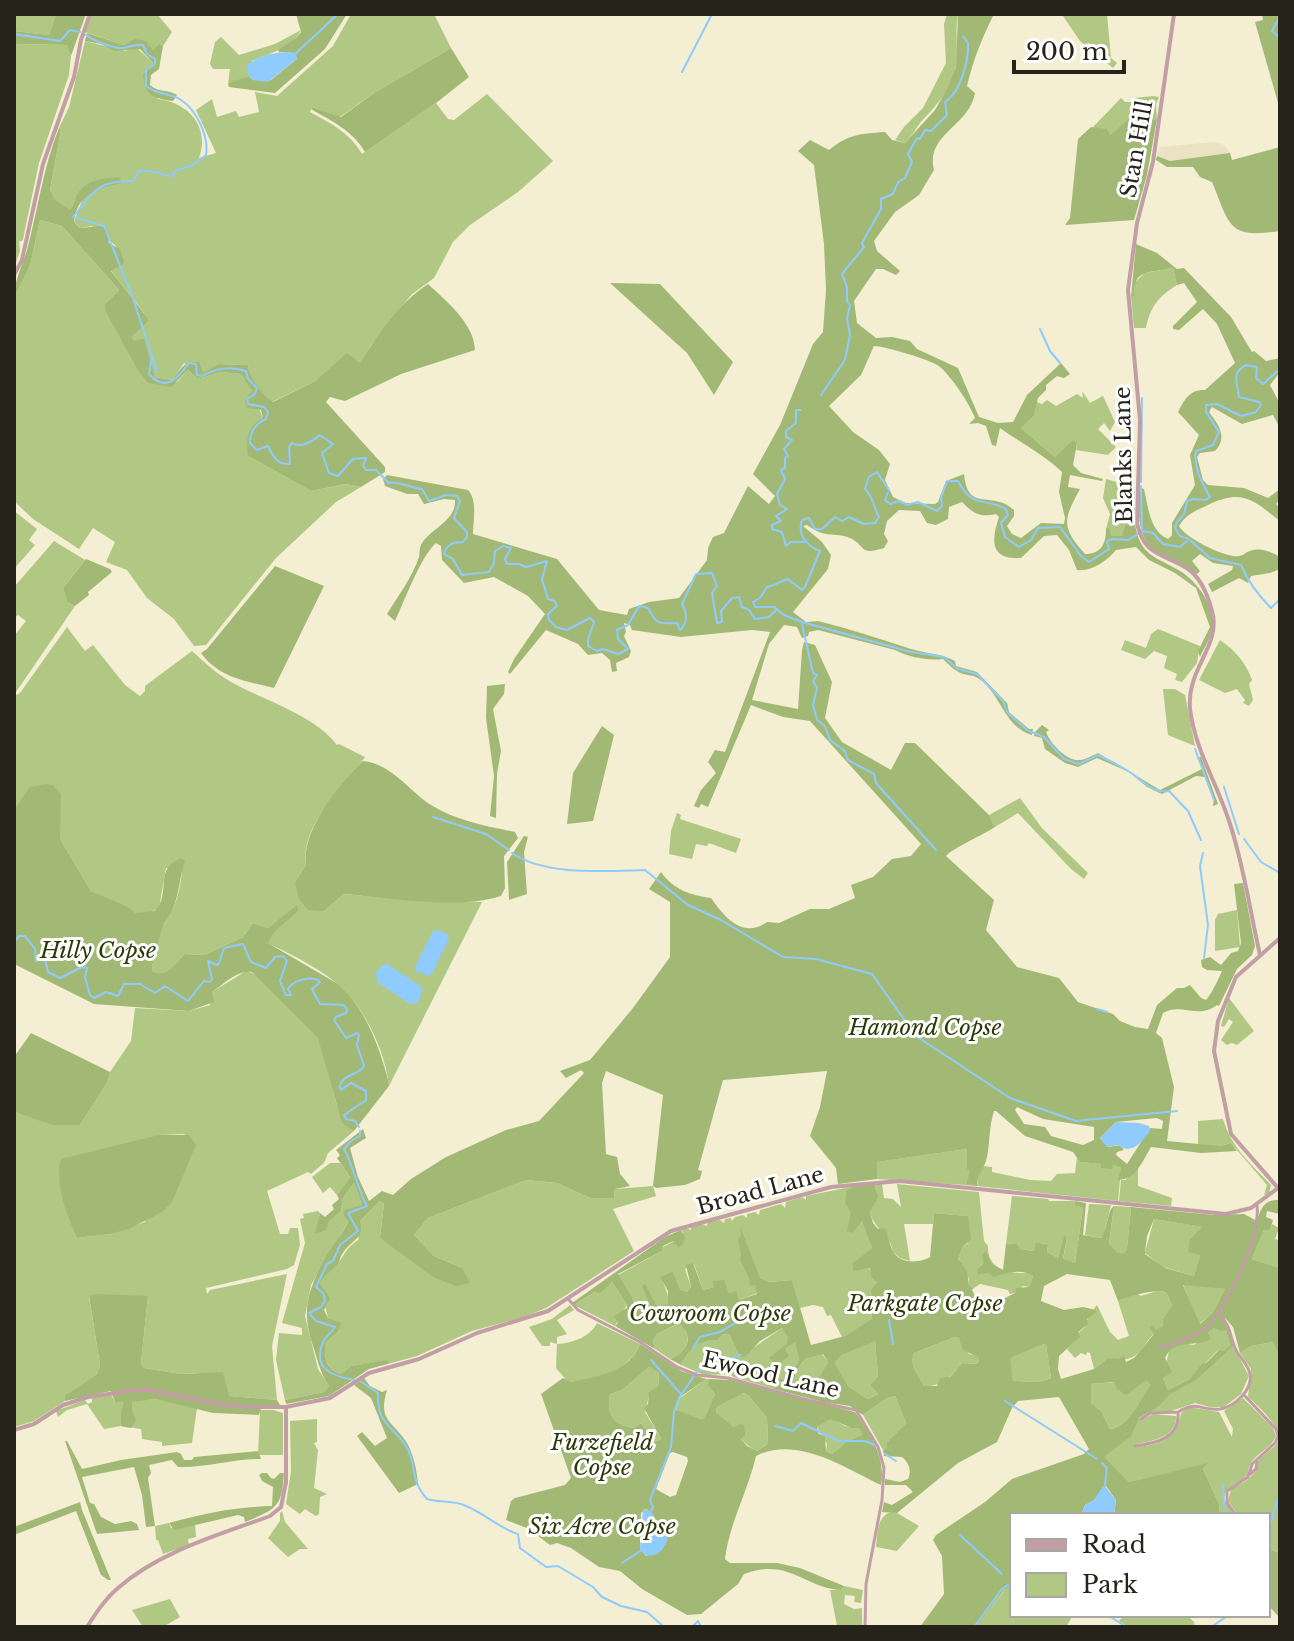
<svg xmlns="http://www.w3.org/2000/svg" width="1294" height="1641" font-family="'Libre Baskerville',serif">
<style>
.built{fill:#eae2c0}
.green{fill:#b1c784;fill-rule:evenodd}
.forest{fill:#a2b975;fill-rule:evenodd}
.water{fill:#8fcbfc}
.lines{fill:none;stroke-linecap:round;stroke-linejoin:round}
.stream{stroke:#8fcbfc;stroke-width:2}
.minor{stroke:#c19fa5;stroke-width:3}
.tertiary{stroke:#c19fa5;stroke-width:4}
.labels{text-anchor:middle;stroke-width:6;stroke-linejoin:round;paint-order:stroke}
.street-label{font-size:22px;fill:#26241a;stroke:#fff}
.park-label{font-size:22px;font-style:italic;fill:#2d3a06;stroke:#fff}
</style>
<rect width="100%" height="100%" fill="#f4eed3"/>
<!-- built -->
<path class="built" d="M1215 142 1224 145 1230 153 1170 161 1157 156 1160 147Z"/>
<!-- green -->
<path class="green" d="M14 14H56L49 35 14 31Z
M92 14H157L172 32 163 46 159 43 153 50 131 43 124 45 85 32Z
M351 14H434L451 48 374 93 340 117 312 107 310 112C332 124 349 132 362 154L436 103 448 119 454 120 487 94 553 161 518 192 470 225 453 242 434 278 411 295 371 345 360 364 347 354 315 381 272 402C262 396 249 377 248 365L218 364 203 374 184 363 172 380 155 377 143 338 134 342 132 337 147 321V317C136 301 121 285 111 270L116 269V246L92 226 80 228 74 222 83 198 99 188 78 193 73 208 69 211 53 199 50 190 61 130 59 128 69 107 85 41 125 51 136 47 153 63 143 74 158 99C189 103 210 127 199 158L216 153 196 110 212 99 217 117 236 111 239 117 259 112 255 92 277 96 333 46Z
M947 14H958C955 31 958 48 956 65 953 88 935 107 920 123 915 130 911 137 905 143L895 140 904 127 923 108 946 63 944 24Z
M1064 14H1107L1111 58 1117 63 1113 68 1080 41 1063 16Z
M301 30C293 47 269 54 252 61L249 76 228 84 230 69H213L210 64 215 42 221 37 239 55 275 44Z
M14 44 68 45 71 56 69 75 39 163 25 229 23 240 19 242 20 251 14 268Z
M1153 96 1159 97 1156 104 1157 119 1121 127 1110 135 1093 127 1121 98 1125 102H1132L1134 98Z
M40 220 62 226 119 290 105 304 148 383 177 382 188 370 198 379 221 372 241 374 250 387 263 418 248 456 311 491 345 484 361 487 336 502 276 558 206 645 194 646 174 619 147 598 127 570 106 562 115 542 93 528 79 549 33 519 14 501V298L30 266Z
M1173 268 1177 285C1159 296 1150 307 1146 328H1134L1131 297 1134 296V283L1145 273Z
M1082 391 1090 403 1103 396 1115 422 1110 431 1104 423 1098 429 1116 447 1108 455 1076 450 1077 444 1055 457 1021 428 1034 416 1037 402 1042 404 1047 400 1056 406 1077 394 1083 398Z
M1106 479 1135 487V524L1125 525 1121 536H1112L1109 529H1106L1110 514 1103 498Z
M14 511 37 529 29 540 35 545 14 569Z
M54 541 85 560 63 588 67 602 75 606 16 692 14 636 26 621 18 615 14 618V587Z
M67 627 85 651 93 645 125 685 140 696 145 691V686L192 651C204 662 216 673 231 682 263 700 315 715 337 745L339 744 365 757C361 764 354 769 349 776 330 801 301 832 306 865L295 882 324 911 344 894 396 899 482 902 389 1086C385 1052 367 1013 343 989 326 972 290 953 267 943 274 928 289 922 299 910L297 906 268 928 253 923 243 937 205 955 184 954C176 964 168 979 153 973L152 966 164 923C176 910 181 886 182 869L166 868 159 908 150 913H135L91 891 60 839 18 806 14 810V696L20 693Z
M1158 629 1200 646 1197 663 1182 682 1175 680 1177 674 1164 668 1167 656 1154 651 1145 659 1121 650 1125 640 1146 648 1151 634Z
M1220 640C1236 651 1246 663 1252 680L1249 684 1253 700 1249 706 1243 703 1245 700 1237 689 1225 693 1199 680Z
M1163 689H1175L1185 695 1195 746 1168 735Z
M1020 798 1042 828 1088 873 1084 879 1071 869 1018 813 995 827 989 815Z
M677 813 681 815 680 819 741 839 736 853 709 843 707 846 696 844 692 859 669 854 671 831Z
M1237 910 1240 947 1215 951V920L1218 914Z
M246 971C258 973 267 985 275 993 289 1007 309 1022 319 1039 336 1070 326 1105 354 1131L328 1153 324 1163 311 1174 308 1172 267 1191 280 1234H288L290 1228H298L300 1245 294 1265 287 1269 206 1288 207 1294 210 1290 287 1274 272 1346 277 1400 229 1396 198 1373 181 1374 144 1368 141 1363 148 1296 89 1297 100 1365 97 1374 65 1395V1401L34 1421 14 1427V1112L53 1124 80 1125 108 1081 110 1072 131 1041 135 1008 189 1011 210 1005 212 992ZM185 1134 145 1222 110 1234 77 1238 61 1189 159 1135Z
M1229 998 1254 1031 1237 1045 1232 1043 1227 1045 1221 1040 1233 1022 1229 1019 1224 1027 1221 1026Z
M1223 1119C1231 1147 1251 1164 1271 1185L1269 1193 1264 1195 1267 1185 1231 1143 1220 1146H1198V1121Z
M967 1149V1169L971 1170 966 1185 877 1179 876 1162Z
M1077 1157 1080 1162 1102 1164 1101 1168 1113 1165 1121 1168 1118 1201 977 1186 979 1172 983 1166 992 1167V1172L1030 1180 1051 1181 1057 1174 1075 1173Z
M330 1163H340L350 1177 337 1195 330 1187 323 1193 312 1177Z
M1138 1168V1186L1172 1198 1171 1206 1119 1201 1121 1180H1125Z
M526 1180 557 1183 590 1198H614L615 1189 653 1186 656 1196 613 1209 634 1251 546 1308 524 1317 472 1331 417 1356 388 1364 387 1361 351 1366 341 1374C325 1369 325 1357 325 1343L338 1332 340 1324 328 1318 320 1284C325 1275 330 1272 337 1264 346 1254 344 1250 358 1240L360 1221 380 1201 384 1202 380 1238 404 1254 462 1268 434 1256 414 1235 428 1218Z
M354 1183 362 1205 343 1213 348 1222 311 1285 305 1316 318 1369 329 1386 324 1392 285 1400 276 1360 279 1333 302 1335V1328L282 1323 305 1243 300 1219 304 1218 303 1214 318 1211 320 1213 317 1229 341 1211 343 1198Z
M874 1184H882L884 1198 893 1199 901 1207 897 1184 979 1192 984 1241 988 1246C987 1270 1009 1274 1029 1273L1033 1276 1029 1287 1023 1286 1015 1293 1010 1294 1008 1290 980 1284 974 1288 969 1285V1279L958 1257 962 1248 968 1243V1216L934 1213 933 1224H904L910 1261 900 1258 893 1252C891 1236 874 1229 870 1212L879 1197Z
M855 1186 856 1188 846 1192C844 1213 853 1208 862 1221 867 1228 869 1240 872 1248L852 1265 853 1270 869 1268 877 1282 871 1289 872 1320 845 1336 842 1337 831 1315 827 1316 823 1307 813 1305 800 1308 792 1280 769 1282 760 1278 755 1285 758 1293 739 1300 714 1287 703 1290 694 1264 685 1269 691 1287 687 1292 680 1289 673 1271 661 1277 670 1301 668 1304 649 1311C633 1304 624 1291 618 1275L662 1251 663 1247 674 1241 677 1247 683 1232 681 1230 686 1228 691 1230V1227L702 1224 707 1226 708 1222 720 1220 724 1223 725 1219 731 1218 732 1221 735 1217 743 1215 747 1218V1214L755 1212 759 1215 760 1210 781 1204 785 1208 786 1202 802 1197 806 1200V1196Z
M1012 1196 1048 1199 1049 1201H1075V1204L1083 1208 1075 1263 1063 1260 1067 1237H1064L1058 1258 1047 1252 1048 1245 1034 1251 1020 1249 1017 1243 1006 1244Z
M1089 1204 1111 1205 1104 1234 1101 1238 1085 1235Z
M1114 1206 1131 1207 1127 1248 1124 1253 1117 1252 1109 1245Z
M1154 1219 1203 1227 1190 1239 1200 1255 1194 1276 1163 1267 1145 1253Z
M1272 1224 1279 1228 1275 1239 1280 1241V1268L1252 1259 1264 1230H1270Z
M612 1282 627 1305 615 1326 574 1305Z
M1183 1284 1225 1289 1213 1312 1199 1324Z
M1157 1291 1166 1292 1172 1305 1163 1319V1326C1138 1343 1144 1366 1108 1358L1094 1369 1090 1353 1087 1352 1086 1355 1081 1353 1075 1358 1067 1349 1079 1337 1078 1333 1085 1327C1086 1320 1094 1308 1097 1305L1110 1332 1118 1340 1129 1336 1118 1301 1137 1294 1141 1296Z
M570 1305 574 1310 557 1320 567 1334 557 1337V1344C573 1343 590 1337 597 1323L640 1344C632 1369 592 1382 568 1382L556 1368 557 1344 550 1342V1346H542L529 1327 552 1319Z
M680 1323C693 1339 689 1350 670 1359L655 1349 653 1341 657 1334Z
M1215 1327 1226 1329 1230 1345 1223 1351 1220 1349 1216 1352 1190 1379 1168 1390 1163 1378 1169 1351 1181 1343 1194 1345Z
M782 1328 789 1337 787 1343 770 1358 778 1365 785 1349 795 1341 799 1360 787 1381 774 1383V1389L733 1377 730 1374 704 1375 681 1365C690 1348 707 1333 729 1334L740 1357Z
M955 1337 959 1338 969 1354 978 1356 979 1361 976 1364 962 1363C949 1378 944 1386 924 1386 918 1373 909 1367 914 1353Z
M875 1340 878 1376 870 1385 878 1394 868 1399 849 1387 833 1363 842 1355Z
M1274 1342 1280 1357V1553L1268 1549V1515H1238L1228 1501 1231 1489 1246 1481 1256 1471 1259 1459 1275 1446 1280 1437C1275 1421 1259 1407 1248 1397L1251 1369 1240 1353 1251 1346Z
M1044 1344 1046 1345 1051 1378 1039 1382 1013 1381 1009 1358Z
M1233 1346 1249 1376 1241 1394 1224 1407H1210L1195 1403 1171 1411 1147 1412 1158 1407 1162 1400Z
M822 1354 828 1362 815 1386 804 1392 791 1390 797 1370 805 1359Z
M649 1367 659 1373 658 1386 650 1392 645 1412 661 1439 655 1442 641 1423 634 1428C613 1425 606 1414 610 1394L622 1390Z
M706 1379H709L707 1385 715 1394 706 1418 701 1419 676 1411 680 1398Z
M1146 1380 1150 1385C1140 1401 1129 1425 1110 1429L1101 1411 1091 1403 1090 1384Z
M742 1393 749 1396 767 1418 768 1444 757 1451C744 1446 728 1423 716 1412L717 1407Z
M106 1396H112L115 1402 155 1399 197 1408 192 1443 162 1446V1442L142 1439 141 1429 121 1426 104 1429 87 1404 67 1410 58 1417 56 1411 85 1400 88 1404 92 1402V1398Z
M895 1396 906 1423 887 1442 888 1448 883 1450 863 1415 887 1398Z
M1243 1398 1273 1428 1276 1436C1271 1449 1256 1453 1250 1465 1246 1472 1251 1471 1245 1477 1236 1487 1226 1483 1224 1500L1234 1515H1220L1219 1504 1203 1469 1207 1464 1129 1482 1103 1457 1117 1446 1139 1418 1141 1420 1153 1414 1176 1416C1177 1437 1153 1441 1136 1444V1447C1161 1445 1177 1438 1181 1413L1189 1407 1219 1412 1232 1437 1233 1429 1224 1411Z
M260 1410H273L283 1413V1455H258Z
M830 1418 845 1426 859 1428 862 1435 847 1441 832 1454 826 1451 827 1444 817 1427Z
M317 1419V1442L314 1443 318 1450 314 1488 327 1494 320 1497 319 1514 316 1516 305 1509 300 1514 286 1504 291 1471 290 1421Z
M282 1511 285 1522 308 1549H300L288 1557 268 1538 280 1521V1513Z
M891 1512 897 1513 919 1526 897 1551 876 1547C878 1534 876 1517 891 1512Z
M169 1523 171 1528 195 1524 196 1537 188 1539 189 1545 163 1554 158 1540H156L155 1526Z
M1009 1584H1012V1615H1073L1066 1627H976Z
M844 1586 863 1590 861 1603 854 1602 855 1596 845 1595 844 1604 854 1609 862 1608V1627L837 1626 830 1590H841Z
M170 1599 180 1617 163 1627H143L132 1610Z
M1124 1615H1187L1194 1622 1195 1627H1128L1119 1621Z"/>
<!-- forest -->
<path class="forest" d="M56 14H86L71 56 67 45 14 44V31L49 35Z
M296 14H347L325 49 275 93 229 87 228 84C234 80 242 79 249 76L253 80H271L297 59 289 52H279L278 50 296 38 301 32Z
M958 14H994C982 38 973 60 967 86L975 93C969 127 925 134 934 170L919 195 895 212 874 241 877 251 900 271 896 275 883 269H876L854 301 857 323 876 338 892 337 910 341 917 349 958 368 979 417 998 423 1013 422 1027 395 1061 363 1070 374 1064 378 1057 376 1046 385V390L1038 398 1034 416 1021 428 1055 457 1073 440 1077 443 1073 465 1081 473 1103 479 1102 481 1070 475 1068 487 1080 489C1063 520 1061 527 1085 554 1101 554 1106 544 1106 529L1109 528 1112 536H1121L1125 525 1135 524C1140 556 1155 556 1180 571 1197 581 1216 607 1212 628 1211 638 1204 648 1200 657L1198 651 1210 627 1196 588 1175 573 1149 560 1136 547 1116 550C1107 561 1091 572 1077 570L1069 550 1057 535 1044 536 1021 558C990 560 991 541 999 517L996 514C980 518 973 513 962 502L949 507 948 519 936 525 927 523 920 511 899 510 887 521 884 534 888 541 884 548C858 556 867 546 850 538 832 531 828 540 807 525L803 526 822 542 831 555 828 569 793 612 806 622 818 621C850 629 880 639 911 649 927 654 941 653 955 661L956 666 977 672 1007 703 1009 712 1029 729H1033L1032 735C1003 727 1001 691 976 677 972 675 967 675 963 674 955 671 949 665 943 659 928 661 908 657 895 650L818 630 809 632 808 636 802 638 797 627 784 625 769 644 752 700 798 709 802 650 804 642 815 645 832 682 825 718 842 742 891 770 905 743H915L989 815 995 827C983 835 953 848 946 856L994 900 986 930 1017 967 1059 978 1078 1002 1113 1014 1120 1021 1135 1027 1148 1029 1157 1005 1177 988H1184L1190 985 1201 998 1206 1000C1211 995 1219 978 1222 971L1207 970 1202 967 1201 960 1210 957 1221 965 1231 953 1238 951 1241 943 1234 884 1243 883 1255 946 1252 955 1237 969 1219 1006 1217 1005C1197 1020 1182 1002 1163 1013L1156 1033 1162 1038 1174 1087 1167 1141 1220 1146 1231 1143 1237 1151 1201 1153 1151 1147C1143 1160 1136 1180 1118 1180L1121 1168 1113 1165 1112 1169 1101 1168V1164L1080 1162 1073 1152 1025 1136 996 1111H994C989 1126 990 1142 987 1157 985 1168 977 1174 977 1186L966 1185 970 1171 967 1169V1149L877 1162V1179L838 1184 836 1168 810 1136 820 1107 827 1071 723 1080 698 1170 702 1171 700 1179 685 1185 656 1188 653 1186 663 1095 606 1071 602 1083 606 1154 617 1157 620 1174 630 1186 615 1189 614 1198H590L557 1183 526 1180 428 1218 414 1235 434 1256 462 1268 470 1283 456 1286 433 1277 380 1238 384 1203 380 1201 360 1221C365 1239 351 1240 343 1253 339 1258 341 1260 337 1265 330 1272 325 1275 320 1284L330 1298 324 1310 328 1318 341 1323 338 1332 325 1343C325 1358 325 1369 341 1374L351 1366 388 1360V1364L369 1369 329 1396 286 1404 285 1400 324 1392 329 1386C320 1373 318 1361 313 1346 300 1308 309 1288 328 1253 334 1243 343 1233 348 1222L343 1214 345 1210 362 1205 354 1183 343 1198 341 1211 329 1221 326 1230 315 1234 320 1213 325 1217 334 1209 332 1205 339 1199 337 1195 350 1177 337 1158 340 1155 336 1150 363 1129 366 1138 350 1148 358 1177 369 1201 382 1191 393 1195 411 1179 446 1157 506 1130 539 1121 584 1073 581 1070 566 1078 560 1071 590 1060 633 1008 670 957V902L649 889 661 872C674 890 690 895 711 898 725 918 743 939 767 922L779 923 810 909H829L855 898 851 885 873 877 892 859 911 856 921 844 810 721 783 717 751 705 708 807 701 804 699 808 694 806 701 790 716 773 708 762 715 750 725 752 770 632 752 630 681 637 632 630 630 625 624 623 626 632 624 636 631 651 629 657 616 663 617 671 612 672 610 660 602 653 588 655 578 644 546 630 510 674 508 672 514 659 545 614 528 596 494 577 464 583 442 560 441 546 436 543C421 556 405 600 395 621L387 614C398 596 412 578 419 557 420 553 419 549 421 545 430 528 456 522 455 500L444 499 424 504 418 494H407L385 486 383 479 387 475 468 490C478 501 473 520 473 534L557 559 599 610 627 615 629 609 649 602 679 598 707 560 708 548 713 537 724 533 748 486 769 504 775 496 753 474 780 425 813 344 823 332 826 290 824 244 814 165 798 151 810 140 829 150C849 134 859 134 885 132L892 140 905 143 935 110 948 87 956 67ZM874 346C884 346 931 360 939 366 952 377 969 403 975 418L969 424 978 423 986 426 992 445 996 446 1000 428C1021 443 1044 455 1062 472L1059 492 1065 518 1064 524 1041 523 1021 538 1012 534 1007 526 1014 516V510C991 489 968 514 964 474L946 481 938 502 935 504 906 503 893 497 885 480 890 464 879 450 853 432 829 406 861 375ZM1017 1107 1043 1119 1094 1127V1140L1083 1145 1051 1136 1045 1127 1024 1124 1015 1110ZM1157 1118 1163 1121 1162 1129 1150 1128 1127 1164 1116 1155 1117 1152 1124 1150 1120 1145 1109 1147 1100 1138 1116 1122Z
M1262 14H1277L1280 17V110L1255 22 1263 20Z
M87 33 124 45 135 39 146 41 153 50 159 43 163 46 159 69 151 75 150 85C158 93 168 89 177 95L173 101C152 98 145 96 143 74L153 63 140 49 115 51 101 44 85 41Z
M451 48 469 77 436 103 365 152C352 130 333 122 311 109L312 107 341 117 374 93Z
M1142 112 1145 121 1157 119 1147 175 1134 220 1065 225 1070 218 1078 139 1091 127 1107 129 1110 135 1136 113Z
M59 128 61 130 50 190 54 199 70 210C75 205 74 200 78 193 87 179 105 178 120 177L121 183C98 188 77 194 74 222L80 228 100 226 107 229 109 243 120 249 124 261 122 266 111 271 147 317 148 321 132 337 134 341 144 338 155 377 172 380C180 370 184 360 199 362L203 373 218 364 248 365C249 377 263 396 273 402L315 381 347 353 360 363C378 334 399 303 428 284 446 301 474 323 475 350L401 374 345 401 330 397 326 402 385 467V472L361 487 345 484 311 491 248 456C246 439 247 427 263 418L261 410 247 408 245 400 252 391 241 374 221 372 198 379 188 370 171 387 148 383 139 372 106 312 105 304 119 290 62 226 40 220 30 266 14 298C14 281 22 267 27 250 38 209 43 168 59 128Z
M1280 147V231C1227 239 1230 225 1212 182L1200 177 1193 167H1167L1156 160 1157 156 1170 161 1230 153 1232 160Z
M1136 244 1157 253 1177 269 1184 268 1231 317 1252 352 1254 351 1266 361 1280 358V372L1270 385 1280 404V428L1273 415 1242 424 1212 407 1209 412C1219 425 1228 438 1215 451L1200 453 1197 457 1203 480 1208 485 1244 488 1268 498 1280 489V499L1276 504 1280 508V521C1253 500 1243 489 1210 504 1196 511 1187 513 1179 526 1183 536 1226 559 1239 556 1246 555 1243 553 1250 551 1261 547 1271 552 1280 557V569L1270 573 1251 576 1248 583 1239 578 1212 592 1208 584 1232 570 1233 566 1213 563 1200 554 1192 561 1200 571 1197 574C1184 565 1169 561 1157 552 1135 537 1139 509 1139 487L1144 489C1148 506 1150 532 1168 539L1172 535V523L1195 485 1190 455 1199 435 1178 412C1184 400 1190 389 1205 390L1235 363 1217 324 1203 309 1179 330 1173 329V326L1197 302 1184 283 1177 285 1173 268C1152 273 1132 268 1134 296L1131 297Z
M610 283 660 284 733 362 714 395 687 353Z
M86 559 110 569 112 572 88 592 89 595 75 606 67 602 63 588Z
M275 566 324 586 274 688C246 681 219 678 201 653L207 649Z
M505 684 504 694 493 709 501 751 497 774 496 818 490 816 494 776 486 718 487 686Z
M1042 725 1049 730 1046 732C1050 743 1067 762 1080 760 1085 760 1093 755 1098 753L1160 790 1202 769 1199 757H1201L1218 804 1213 806 1214 799 1205 777 1196 776 1162 794 1147 787 1129 772 1097 758 1078 767 1065 763 1045 749 1042 738 1034 736 1035 732Z
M602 726 614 735 593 821 567 824 573 773Z
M363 761C392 764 409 791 431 805 457 821 486 826 515 832L518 838 504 856 505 888 501 896C458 910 389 898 344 894L324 911 308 910 299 899 295 882 306 865C301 831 339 784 363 761Z
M46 784 53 785 61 794 60 839 91 891 128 907 135 913 155 911C172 893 153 869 181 858L185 861C178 881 179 908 164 923L152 966 153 972C167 978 176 964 184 954L205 955 243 937 253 923 268 928 297 905 299 910C289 922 274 928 268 943L338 984C365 1008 379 1045 388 1080L389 1086 354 1131 342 1123 318 1038 252 972C237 970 224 984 212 992L214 1002 189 1011 94 1004 14 964V810L30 787Z
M524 836 528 837 524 852 527 894 509 900 507 862Z
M31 1033 110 1072 108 1081 80 1125H53L14 1112V1057Z
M159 1135H189L196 1145 172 1202 162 1212 129 1229 110 1234 77 1238C67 1216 54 1183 61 1159Z
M874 1184 879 1197 870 1212 873 1223 878 1229 885 1228C888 1236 890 1247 894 1253 901 1264 921 1263 930 1257L934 1213 968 1216 971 1239 962 1248 958 1258 967 1271 969 1285 974 1288 972 1290 978 1301 997 1302 1015 1293 1016 1288 1029 1287 1033 1276C1022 1268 1006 1273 994 1277L989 1273 978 1274 977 1270 984 1263 982 1256 986 1251 992 1264 1003 1270 1006 1244 1017 1243 1020 1249 1034 1251 1036 1243 1048 1245 1047 1252 1058 1258 1064 1236 1067 1237 1063 1259 1075 1263 1083 1208 1075 1205V1201L1086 1203 1083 1235 1101 1238C1108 1229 1107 1210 1114 1206L1109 1244 1117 1252 1124 1253 1127 1248 1131 1207 1214 1215 1244 1214 1257 1221C1261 1208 1264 1199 1280 1200V1214L1267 1211 1266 1217 1273 1220 1270 1230H1264L1252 1259 1280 1268V1357L1273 1342 1251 1346 1240 1353 1233 1327 1225 1318 1223 1320 1228 1327 1233 1346 1196 1380 1170 1394 1158 1407 1139 1418 1131 1436 1104 1457 1129 1482 1208 1463 1203 1469 1219 1504 1220 1515H1114L1116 1500 1106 1486 1093 1501 1085 1505 1081 1515H1012V1584L1004 1590 976 1627H920L944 1594 942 1556 933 1540 936 1535 985 1502 1012 1479 1084 1454 1089 1449 1059 1397 1018 1401 1012 1408 997 1442 958 1463 897 1513 882 1512 884 1502 892 1505 913 1492 906 1485H885V1479L900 1482 908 1479C912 1470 909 1463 902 1457L884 1456 883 1450 887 1448V1442L906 1423 895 1396 887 1398 863 1415 850 1406 823 1402 774 1389 777 1379 787 1380 799 1360 795 1342 785 1349 789 1356 777 1365 769 1358 787 1343 788 1337 782 1328 760 1341 745 1357H740L729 1334H723L717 1340C699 1338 689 1351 681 1365L670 1359C689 1350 694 1338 679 1323L657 1334 653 1341 655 1349 615 1326 618 1323 614 1316 627 1308V1305L612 1282 600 1293 595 1292 574 1305 572 1303 665 1237 681 1230 685 1238 682 1245 678 1248 673 1241 663 1246 662 1251 618 1274 636 1305 641 1303 649 1311 652 1309 642 1286 645 1284 657 1307 668 1304V1291L660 1277 673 1271 680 1289 687 1292 691 1287 686 1265 693 1263 703 1290 714 1287 713 1281 724 1280 729 1294 736 1291 739 1300 757 1294 755 1285 750 1286 749 1278 740 1259 741 1254 738 1241 741 1234 740 1226 760 1278 769 1282 792 1280 811 1345 845 1336 872 1319 871 1289 877 1282 871 1276 870 1268 853 1271 852 1264 872 1248 862 1221 852 1233 847 1231 851 1213 845 1203 846 1191 860 1185ZM1154 1219 1202 1227 1190 1239 1188 1252 1200 1255 1194 1276 1165 1268 1145 1254 1147 1236ZM1067 1274 1110 1280 1118 1301C1132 1296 1151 1289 1166 1292L1172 1305 1163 1319V1326L1156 1330 1153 1325 1150 1327 1154 1334 1134 1358 1126 1362 1124 1356 1120 1359 1108 1358 1094 1369 1061 1379 1058 1369 1059 1356 1080 1337 1078 1332 1088 1324 1087 1319 1095 1313 1096 1310 1083 1307 1064 1310 1041 1301 1044 1286ZM1183 1285 1225 1289 1213 1312 1200 1324ZM1214 1328 1222 1331 1226 1330 1230 1345 1223 1351 1220 1349 1206 1363 1202 1364 1190 1379 1168 1390 1163 1378 1172 1372 1165 1358C1175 1338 1195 1348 1211 1339L1208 1333ZM955 1337 959 1338 963 1350 978 1357 979 1361 976 1364 962 1363 950 1377 940 1378 937 1386H924C918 1373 909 1367 914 1353ZM875 1341 878 1376 870 1385 878 1394 868 1399 849 1387 834 1363 842 1355ZM1044 1344 1046 1345 1051 1378 1039 1382 1013 1381 1010 1358ZM823 1354 828 1362 815 1385 805 1387 804 1392 791 1390 797 1370 805 1359ZM1146 1380 1150 1385C1140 1400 1129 1426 1110 1429L1101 1411 1091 1403V1384L1114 1382 1117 1389 1126 1395Z
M98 1294 148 1296 141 1363 144 1368 181 1374 223 1372 229 1396 277 1400 280 1405H262L259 1415 213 1413 155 1399 132 1402V1410L136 1420 131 1428 121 1426V1413L124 1402H115L111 1391 65 1401V1395L97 1374 100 1365 89 1296Z
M640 1344 681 1371 706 1379 680 1397 676 1410 701 1419 705 1418 715 1394 707 1385 709 1379 730 1380 855 1412C870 1434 886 1457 881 1485 845 1468 797 1435 756 1456 748 1491 729 1524 725 1559L730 1563H777L800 1568 844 1586 841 1590C806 1589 789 1557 744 1574L738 1584 701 1614 687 1615 642 1589 620 1571 599 1567 571 1548 557 1543 550 1545 529 1529 506 1520 511 1501 515 1498 565 1485 571 1478 541 1394 563 1378 571 1382C596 1377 631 1371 640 1344ZM649 1367 659 1373 658 1386 649 1392 648 1404 644 1408 661 1439 655 1442 641 1423 634 1428C613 1425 606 1414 610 1394L622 1390ZM743 1393 749 1396 767 1418 768 1444 757 1451 747 1446 741 1439 745 1435 744 1425 739 1424 734 1428 716 1412 717 1407ZM830 1419 852 1428H859L862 1435 847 1441 832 1454 826 1451 825 1437 818 1433 817 1427ZM673 1452 687 1457 688 1461 676 1495 670 1497 656 1489 670 1453ZM646 1509 653 1515 662 1550 646 1556 640 1549 641 1513Z
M364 1378 370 1386 382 1392 387 1390C378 1420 391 1420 405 1440 413 1451 417 1471 418 1484L399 1493 357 1436 362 1432 375 1446 387 1438 371 1398 354 1385Z
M65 1441H67L82 1469 121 1460 177 1452 181 1454 184 1460H192L194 1457 258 1451 261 1459C233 1459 206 1468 178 1467L172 1460 149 1465 151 1473 148 1478 155 1526 146 1527 142 1495 134 1467 82 1477 90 1503 94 1504 101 1517 115 1524 131 1521 137 1524 139 1530 97 1534Z
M262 1473H267L271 1478 274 1479 280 1473H284C282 1508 276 1509 245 1522L244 1517 238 1515 174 1530 169 1523C205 1513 237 1507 272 1506L273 1487 262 1481 259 1475Z
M80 1502 82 1510 111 1580H108L101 1575 76 1511 14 1535V1527Z
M1268 1549 1280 1553V1618L1268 1605Z"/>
<!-- water -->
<path class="water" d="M289 52 296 53 297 59 268 82 253 80 248 75 247 65C259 56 274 52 289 52Z
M438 930 448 935 449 939 432 974 428 976 416 971 415 967 433 931Z
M386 963 423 988 418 1003 410 1004 377 982 376 972Z
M1116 1122 1139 1123 1149 1126 1150 1131C1142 1142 1131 1156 1118 1145L1107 1147 1100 1138Z
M1104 1485 1116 1500 1114 1515H1081L1085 1505 1093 1501Z
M643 1509 650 1511 668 1538C665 1549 657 1558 645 1555L640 1549Z"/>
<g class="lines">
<!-- stream -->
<path class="stream" d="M1278 14V20L1272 31 1280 38
M14 34 60 41 70 30 80 32
M86 35C92 40 114 49 123 48 130 47 135 44 143 45L147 54 155 59V64L146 70V86C159 96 169 92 181 100 197 110 209 137 206 155L193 165 175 171 172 176C160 176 153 168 139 171L133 181C98 180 93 192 73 217L104 226 133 298 157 372
M295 54 338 14
M682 72 712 14
M1040 329 1050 351 1060 363
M152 355 149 374C166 393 178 378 189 363L196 364 197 375 202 376C217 368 230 366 246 371L248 379 257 388 255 394 247 399 248 404 264 407 268 412 266 419C255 424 250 431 250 443L257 450 268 446C273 456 277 465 290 464L289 447 292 443C302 449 312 441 320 435L333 444 322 453 329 473 338 476 353 459 366 458 363 466 366 470H376L389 483C401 481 410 488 422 489L429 501 446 495 457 496 460 501 454 518 467 532V537L463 542C453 542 447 544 444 554L453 559 462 575 489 572 494 563 495 551 503 546 511 548 505 559 507 564H519L526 567 547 561 542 579 548 599 555 601 557 606 548 614 549 620 556 627 567 630 590 618 594 622 588 639V646L597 651 603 649 618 654 628 649 618 639 617 630 628 625 639 606 648 608C656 624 658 624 677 623L680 630C688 623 687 612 682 604L696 574 712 573 717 586 712 593 717 623 722 622 721 611 732 598 739 597 742 607 749 610 755 619 769 617 777 609
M1280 369 1263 384 1256 378 1257 367 1246 365C1230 373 1238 384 1239 397L1259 402 1261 405 1256 412 1241 416 1217 404 1206 405V412L1219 432 1213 445 1196 451C1193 469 1202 482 1210 497L1206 500 1193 499 1187 501 1184 514 1177 522 1175 528 1180 536 1189 539 1210 558 1241 565C1248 582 1258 595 1271 608L1280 599
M821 395 845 360 850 335 847 319 850 305 847 301V287L842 274 864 247 862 243 881 209V199L893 194 898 182 905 178 912 162 908 154 917 138 920 139 925 130 931 131 947 115 945 102C961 92 969 59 968 43L963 36
M801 410H796V423L786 431V437L792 440 784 449 788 456 785 458V468L781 470 785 479 777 494 780 505 787 509 776 516 781 521 772 525V529L782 532 786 546 791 542H805
M1141 482 1142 398
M1141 486 1142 530
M1143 531 1128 540 1111 539 1107 542 1109 549 1089 562 1081 556 1060 527 1038 528 1031 540 1019 547 1005 537 1001 523 1008 515 1006 509C982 496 974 510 958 481H947L941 498 942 506 937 511 918 502 907 505 899 501 890 504 885 500 889 490 877 472 869 477 865 489C874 497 873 507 879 517L875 523 864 524 849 517 842 521 835 517 822 529H815L809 518 802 520C797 535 807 546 820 551L805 587 802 590 788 579C780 581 775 586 767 587L760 598 753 602 755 607H774L784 615 802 622 911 652 944 657 958 669 977 674 1003 701 1007 712 1027 730 1044 737 1064 759 1079 764 1098 755C1108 760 1119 765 1128 771 1142 779 1152 794 1169 791L1188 811 1201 840
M1143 531 1153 533 1163 544 1180 547 1187 541
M802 624 813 673 817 675 813 681 817 688 813 705 817 720 825 726 830 740 845 751 848 760 874 774 876 783 936 850
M1195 749 1214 800
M1224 787 1239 834
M433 817 486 834 509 850
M1244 839 1261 862 1280 873
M512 853C545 876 605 871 645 870L688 905 721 920 783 957 816 959 872 974 916 1036 1010 1098 1076 1121 1177 1111
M1203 853 1200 866 1208 925 1204 958
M14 942 19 936H25L35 949 36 961 45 959 48 972 60 978 82 967 87 968 85 977 90 995 94 998 106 992 118 996 124 984H140L155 993 165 986 188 1001 204 981 209 982 212 980 208 961 217 965 219 963 224 948 243 944 251 962 266 968 275 957 283 956 287 961 280 981 286 995H291L288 989C293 980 312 975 320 982L312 989 320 1004 344 1005 347 1010 346 1013 336 1017 334 1020 346 1038 357 1033 359 1035 357 1045 364 1066C358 1076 344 1073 340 1086L341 1090 351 1083 366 1091V1100L344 1115 346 1119 355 1121 359 1127
M1097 1009 1107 1012
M889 1320 893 1344
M693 1348 700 1337 720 1332 742 1319 755 1316
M651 1360 681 1394
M710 1366 741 1355
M354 1380C332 1376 312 1369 323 1342 325 1337 332 1332 335 1327L316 1321 309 1313 321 1307 325 1301 323 1293 316 1287 327 1264 333 1261 340 1245 358 1231 348 1213 367 1206C357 1189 354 1167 344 1149L351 1141 360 1136V1131
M360 1381 378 1393C377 1426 392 1424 406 1446 418 1465 408 1477 427 1499 439 1503 454 1500 466 1506 482 1512 504 1531 518 1534L520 1548 546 1567 558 1566 593 1587 602 1597 621 1606 647 1612 664 1627
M1005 1401 1097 1459
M775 1426 793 1431 801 1423 839 1441H865L875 1445
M885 1454 896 1461
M1102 1463 1107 1468 1105 1485
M1223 1485 1224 1505
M1225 1507 1226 1515
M650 1514 653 1507 650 1500 671 1447 674 1412 679 1398 698 1370 707 1367
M1268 1533 1280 1491
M960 1535 1002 1574
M622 1563 640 1551
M1108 1615 1126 1627
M692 1627 698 1621 701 1627
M974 1627 1002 1589 1012 1582
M1211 1627 1229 1615"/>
<!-- minor -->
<path class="minor" d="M569 1300 578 1310 640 1342 677 1367 697 1375 728 1378 808 1400 856 1410 878 1447 884 1468 882 1500 866 1584 865 1627
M1158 1349C1172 1343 1191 1339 1204 1329 1227 1313 1261 1234 1257 1206
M1141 1419 1150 1413 1178 1412
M1135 1446C1157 1443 1180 1438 1178 1412 1197 1400 1201 1411 1220 1409 1234 1407 1253 1390 1250 1374 1248 1365 1242 1360 1237 1352 1229 1338 1233 1328 1219 1314
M1250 1474 1256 1469 1257 1461
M1236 1515 1227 1503V1491L1248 1477 1252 1464 1275 1443 1278 1436 1276 1429 1244 1395"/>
<!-- tertiary -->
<path class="tertiary" d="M1174 14 1153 162 1137 223 1128 290 1140 420 1137 523C1144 557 1164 553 1188 569 1201 578 1208 596 1212 611 1222 645 1186 669 1190 709 1195 750 1218 785 1230 824 1244 866 1250 912 1260 955
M14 275 22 260 43 164 74 77 81 40 90 14
M1278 1188 1231 1134 1214 1051 1218 1021 1236 977 1280 938
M14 1430 34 1424 63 1405 88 1397 137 1390H150L218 1404 248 1407H286L330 1398 369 1373 419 1359 477 1333 548 1311 671 1231 831 1187 900 1181 1226 1214 1251 1208 1278 1188
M87 1627C96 1613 105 1599 118 1588 160 1551 219 1535 270 1516L281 1507 286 1482V1407"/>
</g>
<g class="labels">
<!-- street labels -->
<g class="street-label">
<text transform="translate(1136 149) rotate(-80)" y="8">Stan Hill</text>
<text transform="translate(1123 455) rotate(-91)" y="8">Blanks Lane</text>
<text transform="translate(760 1190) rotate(-15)" y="8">Broad Lane</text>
<text transform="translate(771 1374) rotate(13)" y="8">Ewood Lane</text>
</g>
<!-- park labels -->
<g class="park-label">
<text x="98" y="958">Hilly Copse</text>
<text x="925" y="1035">Hamond Copse</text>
<text x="925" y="1311">Parkgate Copse</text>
<text x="710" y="1321">Cowroom Copse</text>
<text x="602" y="1450">Furzefield<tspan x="602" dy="25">Copse</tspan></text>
<text x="602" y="1534">Six Acre Copse</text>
</g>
</g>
<!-- border -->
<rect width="1294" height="1641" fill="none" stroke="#26241a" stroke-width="32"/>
<!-- legend -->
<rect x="1010" y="1513" width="260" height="104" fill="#ffffff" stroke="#a8a7a3" stroke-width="2"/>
<rect x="1026" y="1539" width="40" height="12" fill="#c19fa5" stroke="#a8a7a3" stroke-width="2"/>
<text x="1082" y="1553" font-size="24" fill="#26241a">Road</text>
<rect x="1026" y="1573" width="40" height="24" fill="#b1c784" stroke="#a8a7a3" stroke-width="2"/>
<text x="1082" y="1593" font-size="24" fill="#26241a">Park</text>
<!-- scale -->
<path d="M1014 60v12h110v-12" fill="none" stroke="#26241a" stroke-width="4"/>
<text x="1026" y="60" font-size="24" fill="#26241a" stroke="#ffffff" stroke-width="6" paint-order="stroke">200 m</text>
</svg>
